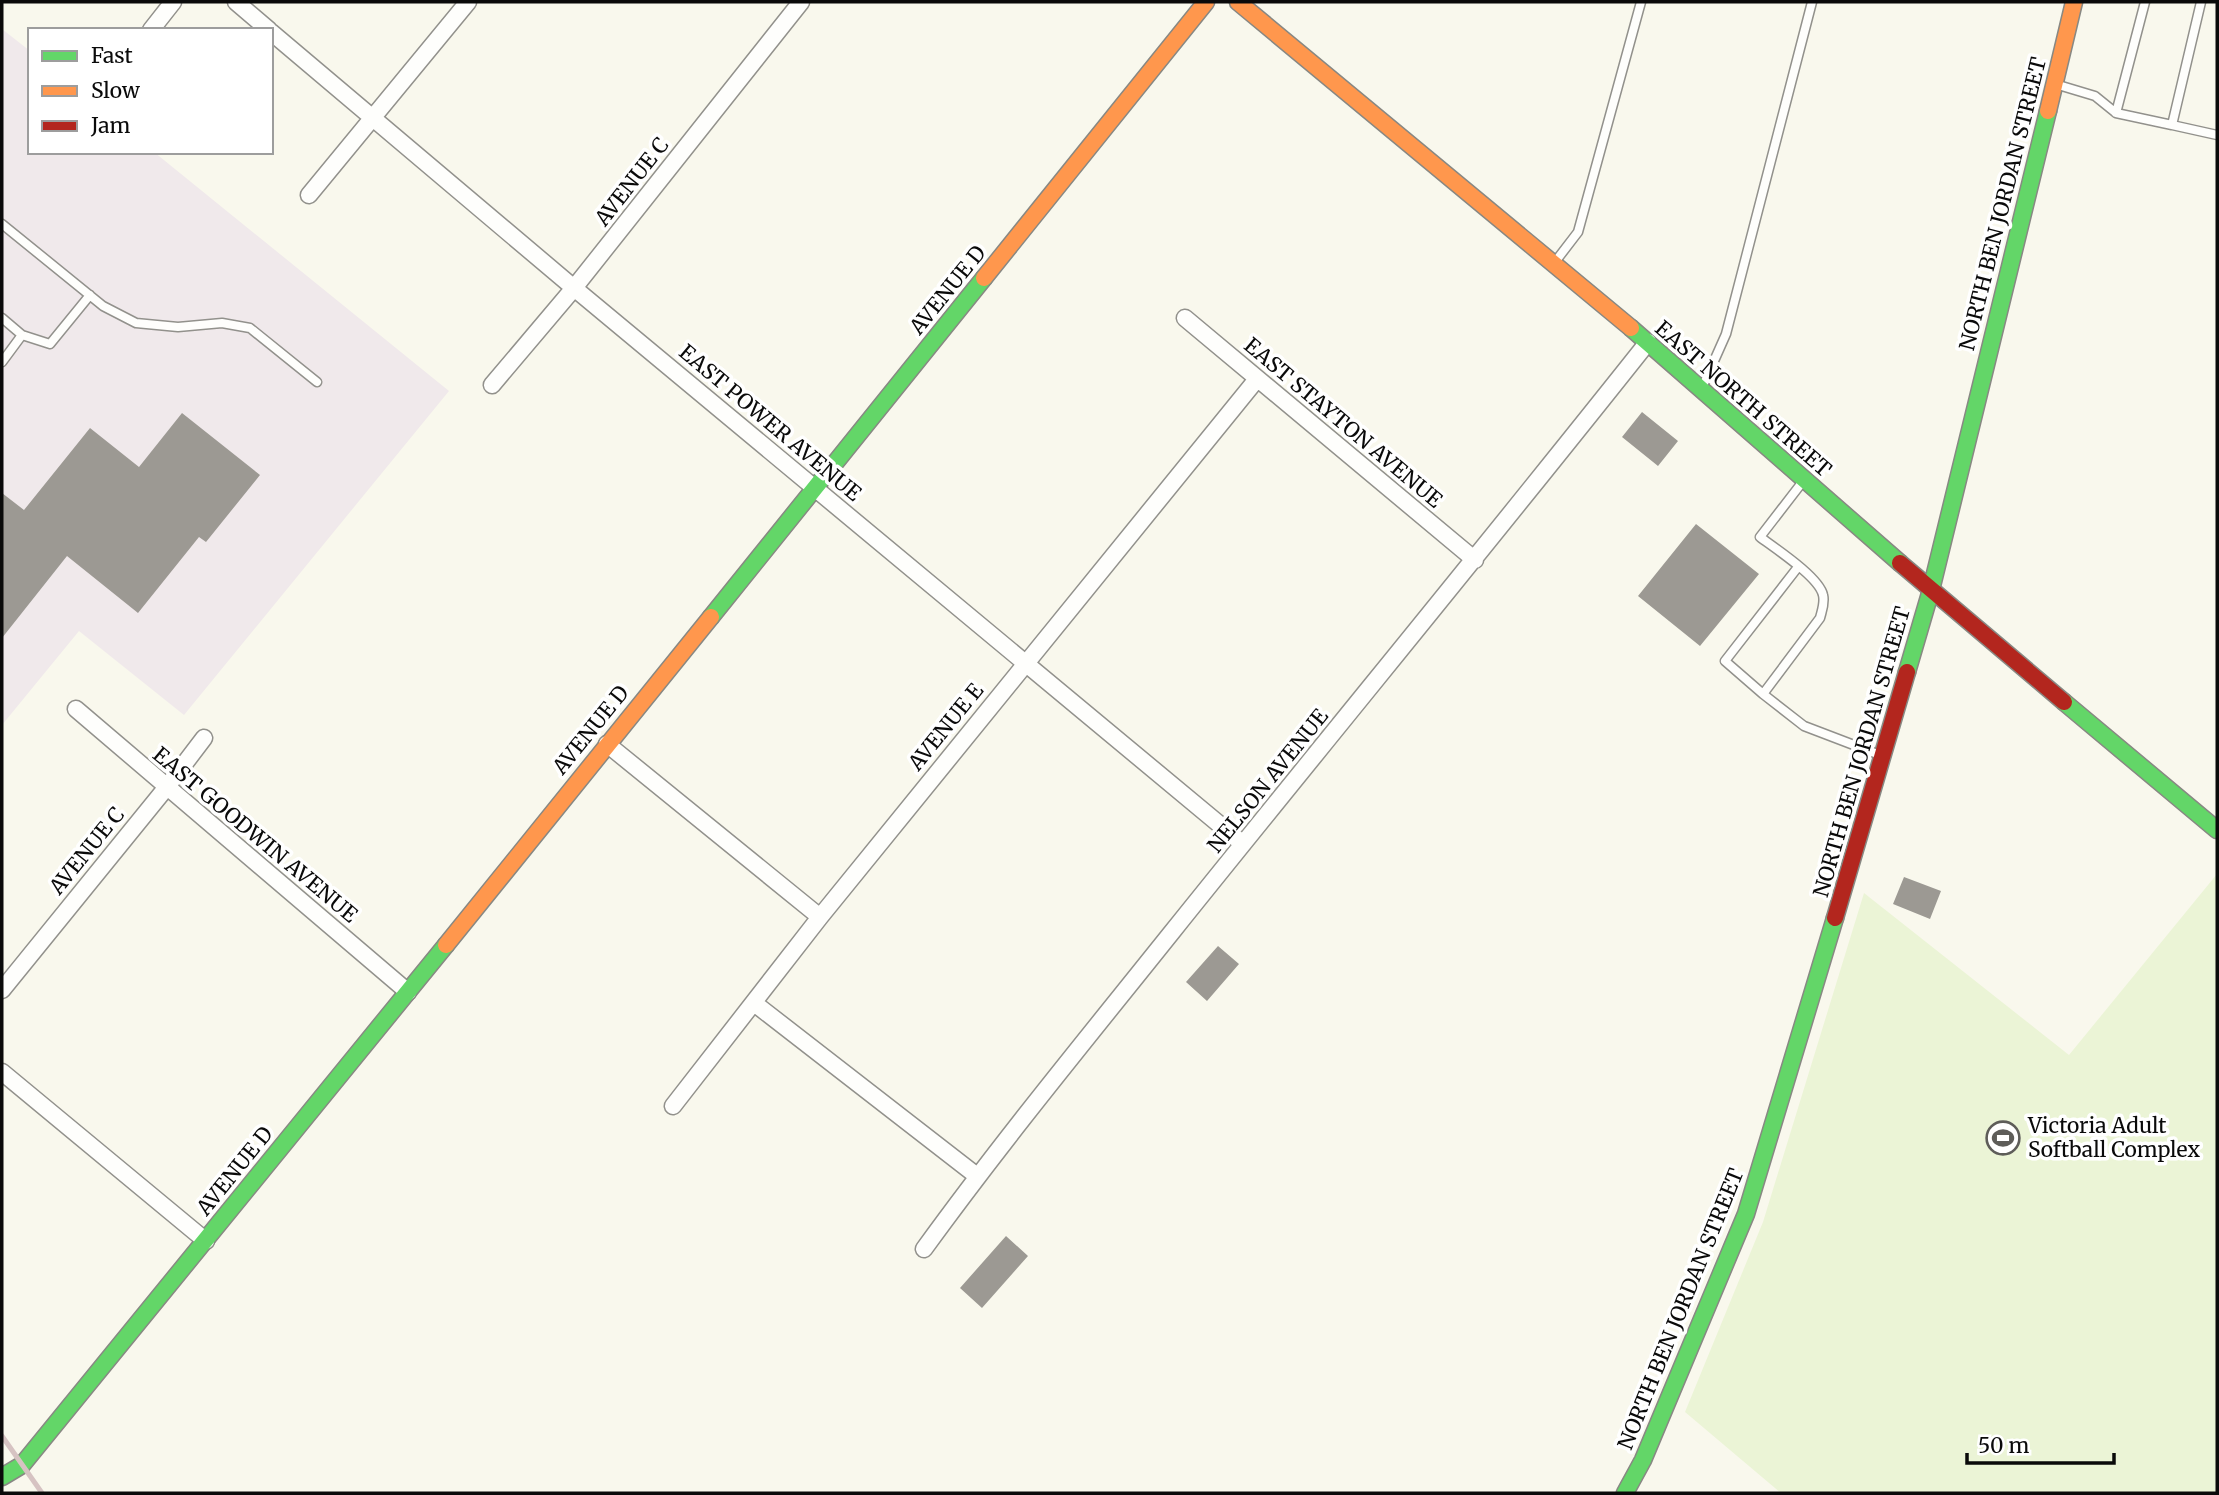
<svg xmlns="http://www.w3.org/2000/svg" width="2219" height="1495" font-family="Merriweather,serif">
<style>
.industrial{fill:#f0e9eb}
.pitch{fill:#ebf4d6}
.building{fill:#9c9993}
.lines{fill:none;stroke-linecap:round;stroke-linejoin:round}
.lane-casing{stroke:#92918c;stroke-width:11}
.street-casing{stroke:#92918c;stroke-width:19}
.fast-casing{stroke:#888883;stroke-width:19}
.slow-casing{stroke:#888883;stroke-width:19}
.jam-casing{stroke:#888883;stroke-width:19}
.lane{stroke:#fefefc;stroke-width:8}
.street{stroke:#fefefc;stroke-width:16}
.fast{stroke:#63d668;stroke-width:16}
.slow{stroke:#ff974d;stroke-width:16}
.jam{stroke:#b3261e;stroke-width:16}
.rail{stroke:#d6c3c2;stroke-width:5}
.labels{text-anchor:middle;stroke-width:7;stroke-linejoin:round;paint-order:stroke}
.street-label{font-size:21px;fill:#0a0a0a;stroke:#fff}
.poi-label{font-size:21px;fill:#0a0a0a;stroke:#fff;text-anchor:start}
</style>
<rect width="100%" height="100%" fill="#f9f8ed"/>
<!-- industrial -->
<path class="industrial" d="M2 29 30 51V152H154L449 391 184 715 79 631 2 725Z"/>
<!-- pitch -->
<path class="pitch" d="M2217 874V1493H1781L1685 1412 1763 1222 1864 893 2069 1055Z"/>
<!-- building -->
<path class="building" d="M1642 412 1678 441 1658 466 1622 437Z
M182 413 260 475 206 542 199 537 138 613 67 556 2 638V493L24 510 90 428 139 467Z
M1696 524 1759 574 1700 646 1638 596Z
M1904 877 1941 891 1930 919 1893 904Z
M1218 946 1239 964 1207 1001 1186 982Z
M1006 1236 1028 1256 982 1308 960 1288Z"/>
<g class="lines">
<defs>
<path id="lane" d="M2201 2 2172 125 2217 135
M2055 84 2095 96 2116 113 2172 125
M2116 113 2145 2
M2 224 103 306 136 323 178 327 222 323 250 328 317 382
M1555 262 1578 232 1641 2
M2 318 22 335
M2 362 22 335 50 344 90 295
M1702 388 1726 334 1812 2
M1804 480 1760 537C1776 549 1819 577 1823 595 1825 603 1822 610 1820 618L1763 694 1804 726 1880 755
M1763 694 1725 661 1798 567"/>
<path id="street" d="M236 2 269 30
M151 30 173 2
M271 32 574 288 1243 844
M309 195 468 2
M1185 318 1475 560
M492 385 574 288 801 2
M76 709 408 992
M607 744 820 917
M2 990 166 788 204 738
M754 1003 977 1176
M2 1072 206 1241
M673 1106 820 917 1257 379
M924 1249C1003 1140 1088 1037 1172 932 1330 735 1491 540 1648 342"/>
<path id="fast" d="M1631 328 1900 563
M711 617 984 278
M1907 672 1931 590 2048 111
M2064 702 2217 830
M2 1477 22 1465 446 945
M1625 1493 1643 1460 1746 1214 1835 918"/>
<path id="slow" d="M1238 2 1631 328
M2048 111 2074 2
M984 278 1206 2
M446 945 711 617"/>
<path id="jam" d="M1900 563 2064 702
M1835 918 1907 672"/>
</defs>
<!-- lane casing -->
<use href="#lane" class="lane-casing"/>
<!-- street casing -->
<use href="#street" class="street-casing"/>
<!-- fast casing -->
<use href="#fast" class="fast-casing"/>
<!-- slow casing -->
<use href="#slow" class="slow-casing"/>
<!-- jam casing -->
<use href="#jam" class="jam-casing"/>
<!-- lane -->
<use href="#lane" class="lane"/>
<!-- street -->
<use href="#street" class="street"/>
<!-- fast -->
<use href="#fast" class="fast"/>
<!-- slow -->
<use href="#slow" class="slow"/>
<!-- jam -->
<use href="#jam" class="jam"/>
<!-- rail -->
<path class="rail" d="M2 1436 42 1493"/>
</g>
<!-- icons -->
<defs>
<symbol id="stadium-ring" viewBox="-11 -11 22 22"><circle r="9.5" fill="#fff" stroke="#5e5d59" stroke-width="1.5"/><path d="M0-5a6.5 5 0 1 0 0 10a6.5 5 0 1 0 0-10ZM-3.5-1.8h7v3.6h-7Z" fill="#5e5d59"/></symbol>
</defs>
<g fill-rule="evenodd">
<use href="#stadium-ring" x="1984" y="1119" width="38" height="38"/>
</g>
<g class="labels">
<!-- street labels -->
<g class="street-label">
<text transform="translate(632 182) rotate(-52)" y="7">AVENUE C</text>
<text transform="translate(2003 204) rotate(-76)" y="7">NORTH BEN JORDAN STREET</text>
<text transform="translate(948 290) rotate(-51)" y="7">AVENUE D</text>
<text transform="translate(1743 399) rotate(41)" y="7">EAST NORTH STREET</text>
<text transform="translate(770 423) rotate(40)" y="7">EAST POWER AVENUE</text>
<text transform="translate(1343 423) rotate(40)" y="7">EAST STAYTON AVENUE</text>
<text transform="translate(946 727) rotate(-51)" y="7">AVENUE E</text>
<text transform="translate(591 730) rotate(-51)" y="7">AVENUE D</text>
<text transform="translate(1862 752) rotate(-74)" y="7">NORTH BEN JORDAN STREET</text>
<text transform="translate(1268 781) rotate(-51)" y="7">NELSON AVENUE</text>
<text transform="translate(255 835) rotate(40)" y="7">EAST GOODWIN AVENUE</text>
<text transform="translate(87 851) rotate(-51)" y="7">AVENUE C</text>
<text transform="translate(235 1171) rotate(-51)" y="7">AVENUE D</text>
<text transform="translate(1681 1309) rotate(-68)" y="7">NORTH BEN JORDAN STREET</text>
</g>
<!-- poi labels -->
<g class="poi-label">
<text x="2028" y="1133">Victoria Adult<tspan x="2028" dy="24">Softball Complex</tspan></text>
</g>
</g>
<!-- border -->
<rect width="2219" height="1495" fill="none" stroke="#0a0a0a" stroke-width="7"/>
<!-- legend -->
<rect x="28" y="28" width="245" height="126" fill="#ffffff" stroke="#9d9d9d" stroke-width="2"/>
<rect x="42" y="51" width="35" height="10" fill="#63d668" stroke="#9d9d9d" stroke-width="2"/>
<text x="91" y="63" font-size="21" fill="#0a0a0a">Fast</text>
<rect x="42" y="86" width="35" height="10" fill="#ff974d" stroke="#9d9d9d" stroke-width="2"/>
<text x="91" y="98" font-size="21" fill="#0a0a0a">Slow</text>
<rect x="42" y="121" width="35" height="10" fill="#b3261e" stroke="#9d9d9d" stroke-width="2"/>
<text x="91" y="133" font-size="21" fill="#0a0a0a">Jam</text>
<!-- scale -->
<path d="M1967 1453v10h147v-10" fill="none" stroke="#0a0a0a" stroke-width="3.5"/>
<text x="1978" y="1453" font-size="21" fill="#0a0a0a" stroke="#ffffff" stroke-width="5" paint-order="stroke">50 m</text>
</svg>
